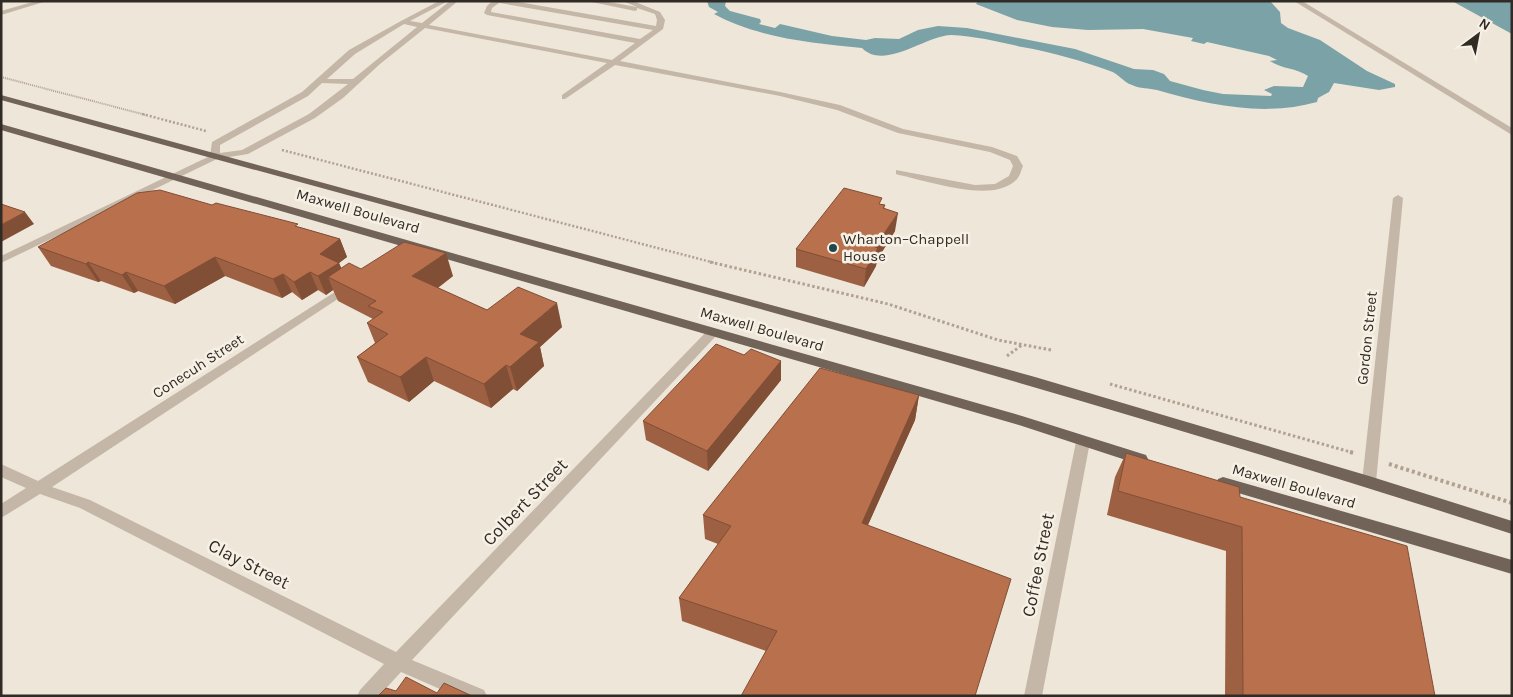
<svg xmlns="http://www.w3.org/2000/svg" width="1513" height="697" font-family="Karla,sans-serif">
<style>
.water{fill:#7ba2a7}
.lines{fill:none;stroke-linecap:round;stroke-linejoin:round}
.path-far3{stroke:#b0a191;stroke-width:2;stroke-dasharray:1 1;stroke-linecap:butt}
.path-far2{stroke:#b0a191;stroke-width:2.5;stroke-dasharray:2 2;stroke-linecap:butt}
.path-far1{stroke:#b0a191;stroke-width:3;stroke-dasharray:2.5 2.5;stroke-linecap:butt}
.path{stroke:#b0a191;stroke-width:4;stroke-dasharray:3 3;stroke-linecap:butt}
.minor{fill:#c4b7a7;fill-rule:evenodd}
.major{fill:#726359;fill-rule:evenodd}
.wall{fill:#9e6042}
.shaded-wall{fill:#814e36}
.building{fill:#b8704d;stroke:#814e36}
.poi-dot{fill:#21474e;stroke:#f6f0e5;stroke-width:2}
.labels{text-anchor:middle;stroke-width:5;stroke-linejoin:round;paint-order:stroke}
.street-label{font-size:15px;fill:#312b26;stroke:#f6f0e5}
.poi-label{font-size:15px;fill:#312b26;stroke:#f6f0e5;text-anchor:start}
.near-street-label{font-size:18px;fill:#312b26;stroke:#f6f0e5}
</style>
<rect width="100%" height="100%" fill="#eee6d9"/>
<!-- water -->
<path class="water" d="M707 1H726L725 6 730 11 760 19 761 22 759 24 775 28 780 24 832 36 866 40 875 38 899 39 918 30 938 26 967 28 1075 49 1134 69 1153 70 1164 74 1170 81 1203 90 1223 94 1271 96 1272 94 1264 90 1274 86 1303 87 1308 76C1297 68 1281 69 1270 61L1277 60 1269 56 1207 42 1204 44 1191 41 1193 38 1143 29 1088 30 1052 27 1017 20 976 4 978 1H1270L1280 12 1281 23 1288 28 1320 40 1367 71 1395 84V87L1379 90 1334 83 1329 92 1318 98 1317 102C1264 117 1209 105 1157 90 1149 88 1140 89 1132 85 1123 82 1119 74 1110 71 1082 61 1052 52 1022 47 1000 42 975 36 951 35 927 35 884 71 862 48 813 43 758 38 714 14L718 12 709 7Z
M1452 1H1512V34Z"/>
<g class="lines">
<!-- path-far3 -->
<path class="path-far3" d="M1 77 146 115"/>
<!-- path-far2 -->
<path class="path-far2" d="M142 114 206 131
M282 150 715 263"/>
<!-- path-far1 -->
<path class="path-far1" d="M710 262 888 304 998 340 1051 350
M1007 356 1022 345
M1110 384 1354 453"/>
<!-- path -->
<path class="path" d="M1350 452 1354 453
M1389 464 1512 503"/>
<!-- minor -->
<path class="minor" d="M36 1H47L1 15V11Z
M439 1H448L410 21 422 23 450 1H458L429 25 612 60 635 43 487 15 484 13 487 6 492 1H513L656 26 657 20 655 14 637 8V10L635 11 587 1H603L637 7 623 1H633L660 12 665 20 663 29 620 61 780 92 840 105 903 129 992 147 1017 156 1023 166C1021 170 1020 177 1016 180 992 204 929 181 899 175L896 174V170L975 185 995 184 1009 176 1013 166 1010 160 990 152 898 133 837 110 780 96 615 65 565 99H562V95L607 63 425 28 380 64 343 98 315 118 248 154 217 159 1 263V256L210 156 212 142 302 92 349 50 401 21ZM499 3H500L653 30 640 39 491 12 492 8ZM404 24 417 27 353 79H327L355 54ZM322 83 348 84 309 114 242 150 220 153V145L308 96Z
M1294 1H1302L1512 128V135Z
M1398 195 1403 198 1376 482 1374 486 1369 488 1364 486 1362 482 1393 198Z
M349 283 355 287 353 289 52 487 90 500 396 652 708 330H716L718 333 716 336 412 660 484 690 487 696H456L401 672 379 696H357L360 690 384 664 80 508 40 494 1 518V504L26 488 1 477V464L38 481Z
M1083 437 1088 438 1090 442 1042 696H1024L1076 442 1078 438Z"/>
<!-- major -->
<path class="major" d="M1 95 1035 377 1369 476 1512 521V534C1014 372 506 240 1 100Z
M1 124 1022 416 1146 455 1148 459 1146 463 1141 465 1019 425 1 130Z
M1223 477 1512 560V574L1218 487 1216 483 1218 479Z"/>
</g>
<!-- wall -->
<path class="wall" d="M881 204 885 205 884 209 895 231 877 260 876 266 864 287 796 267V249Z
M299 227 340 239 347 257 339 263 341 268 361 269 453 276 438 288 487 310 562 327 540 347 544 366 517 391 513 389 491 408 434 381 409 402 368 382 357 357 375 343 367 323 373 319 338 301 333 290 326 295 318 290 302 300 292 292 282 298 225 276 175 304 138 291 134 293 101 281 98 282 51 266 38 247Z
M744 355 781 361V380L708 471 646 440 643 421Z
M919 395 915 420 868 525 766 651 682 621 679 598 718 544 705 539 703 515Z
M1126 453 1240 497 1435 696H1225L1226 551 1107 515 1115 477Z"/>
<!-- shaded-wall -->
<path class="shaded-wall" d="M25 212 34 224 1 242V225Z
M898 213 895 231 877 260 876 266 864 287 866 269 875 247Z
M340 239 347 257 339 263 347 281 328 277 333 290 326 295 318 276 320 254Z
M446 253 453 276 421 300 412 276Z
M215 257 225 276 175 304 164 286Z
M88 262 101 281 98 282 86 264Z
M126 272 138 291 134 293 122 275Z
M310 272 318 290 302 300 294 282Z
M283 274 292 292 282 298 273 279Z
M557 303 562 327 540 347 544 366 517 391 510 367 520 334Z
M426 357 434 381 409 402 400 377Z
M781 361V380L708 471 707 451Z
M506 365 513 389 491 408 484 384Z
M919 395 915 420 858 547 862 523Z"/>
<!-- building -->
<path class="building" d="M844 188 882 198 879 204 885 205 883 208 898 213 875 247 878 248 866 269 796 249Z
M160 190 212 205 216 203 298 224 295 226 340 239 320 254 339 263 318 276 310 272 294 282 283 274 273 279 215 257 164 286 126 272 122 275 88 262 86 264 38 247 137 193Z
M1 204 25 212 1 225Z
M404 242 446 253 412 276 487 310 518 287 557 303 520 334 539 342 510 367 506 365 484 384 426 357 400 377 357 357 388 334 367 323 383 312 368 306 376 301 328 277 349 263 361 269Z
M716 344 744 355 751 349 781 361 707 451 643 421Z
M820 368 919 395 862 523 1011 579 975 696H741L777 631 679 598 731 526 703 515Z
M1126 453 1239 487 1240 497 1407 546 1435 696H1243L1242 527 1118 491Z
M406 677 437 693 444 683 472 696H378L386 688 396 691Z"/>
<!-- markers -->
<circle class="poi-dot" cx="833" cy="248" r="5"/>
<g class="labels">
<!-- street labels -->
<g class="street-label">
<text transform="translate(358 211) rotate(16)" y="5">Maxwell Boulevard</text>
<text transform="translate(762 329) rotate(16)" y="5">Maxwell Boulevard</text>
<text transform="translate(1367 338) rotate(-84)" y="5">Gordon Street</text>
<text transform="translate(198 366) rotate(-33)" y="5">Conecuh Street</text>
<text transform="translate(1294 486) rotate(16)" y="5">Maxwell Boulevard</text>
</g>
<!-- poi labels -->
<g class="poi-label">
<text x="843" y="244">Wharton–Chappell<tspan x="843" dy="17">House</tspan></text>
</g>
<!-- near-street labels -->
<g class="near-street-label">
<text transform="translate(525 502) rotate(-46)" y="6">Colbert Street</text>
<text transform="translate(249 564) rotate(27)" y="6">Clay Street</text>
<text transform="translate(1038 565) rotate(-79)" y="6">Coffee Street</text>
</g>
</g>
<!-- border -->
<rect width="1513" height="697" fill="none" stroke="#312b26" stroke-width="5"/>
<!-- north arrow -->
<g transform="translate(1478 35) rotate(32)" stroke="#f6f0e5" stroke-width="4" paint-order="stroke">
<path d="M0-4L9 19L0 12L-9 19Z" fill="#312b26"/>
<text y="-8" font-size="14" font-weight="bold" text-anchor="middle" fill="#312b26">N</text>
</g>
</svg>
